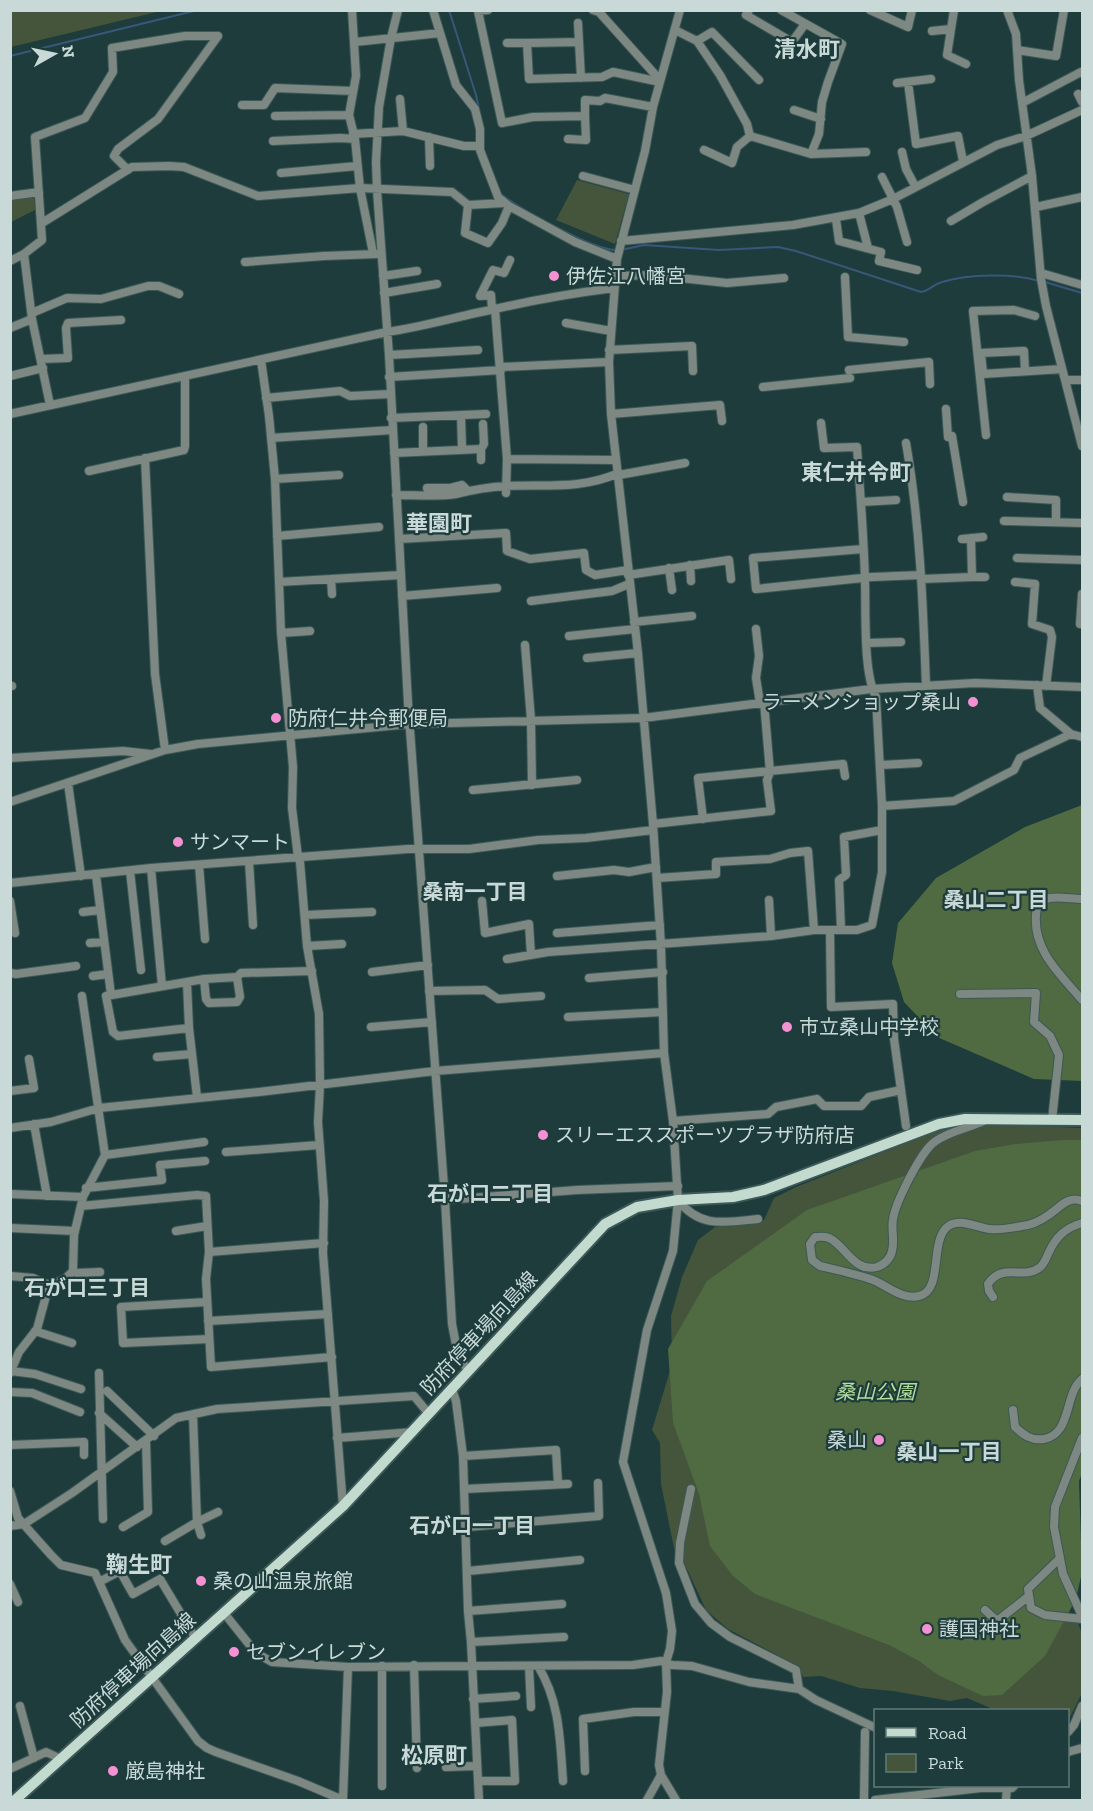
<svg xmlns="http://www.w3.org/2000/svg" width="1093" height="1811" font-family="'Zilla Slab','Noto Sans JP',serif">
<style>
.green{fill:#44553b}
.forest{fill:#506a42}
.lines{fill:none;stroke-linecap:round;stroke-linejoin:round}
.stream{stroke:#38577a;stroke-width:2}
.minor-casing{stroke:#3c5857;stroke-width:10}
.major-casing{stroke:#3c5857;stroke-width:14}
.minor{stroke:#7d8883;stroke-width:8}
.major{stroke:#c3dbcf;stroke-width:10}
.poi-dot{fill:#f491d3;stroke:#1d3c3b;stroke-width:2}
.labels{text-anchor:middle;stroke-width:4.5;stroke-linejoin:round;paint-order:stroke}
.poi-label{font-size:20px;fill:#c8d9d8;stroke:#1d3c3b;text-anchor:start}
.street-label{font-size:20px;fill:#c8d9d8;stroke:#1d3c3b}
.park-label{font-size:20px;font-style:italic;fill:#b3de9c;stroke:#1d3c3b}
.neighbourhood-label{font-size:21px;font-weight:bold;fill:#c8d9d8;stroke:#1d3c3b}
.quarter-label{font-size:22px;font-weight:bold;fill:#c8d9d8;stroke:#1d3c3b}
</style>
<rect width="100%" height="100%" fill="#1d3c3b"/>
<!-- green -->
<path class="green" d="M11 10H161V11L11 47Z
M577 180 629 194 615 244 556 220Z
M34 196 35 210 11 222V200Z
M985 1124 1082 1128V1423L1044 1618 1078 1623 1082 1634V1693L1068 1721V1710H995L967 1698 950 1701 893 1691 860 1688 821 1676 803 1677 798 1666 728 1629 706 1610 687 1569 674 1548 661 1484 660 1443 652 1430 672 1364 671 1316 682 1277 698 1240 715 1227 764 1220 774 1198 796 1187 937 1131 963 1125Z"/>
<!-- forest -->
<path class="forest" d="M1082 805V1081L1034 1079 937 1037 904 1002 892 963 898 923 936 878 1025 827Z
M1063 1140H1082V1473L1079 1481 1082 1572 1076 1599 1045 1656 1002 1695 983 1696 938 1675 919 1661 889 1645 755 1594 733 1576 710 1546 699 1494 673 1423 668 1349 707 1281 807 1210 975 1151 1015 1144Z"/>
<g class="lines">
<!-- stream -->
<path class="stream" d="M449 10 476 95 483 128
M10 56 198 10
M501 194C520 209 593 250 616 250
M621 250 644 245 719 250 778 247 796 251 921 292C929 291 934 284 942 282 969 274 1012 273 1039 281
M1045 282 1082 293"/>
<defs>
<path id="minor" d="M352 10 356 76 349 115 355 139 360 188 373 253
M398 10 391 38 379 107 376 162 377 190 389 355 408 703 445 1200 452 1324 457 1350 462 1362 469 1371
M433 10 456 85 475 109 480 129V150L498 197 509 206 575 242 617 259
M488 10 478 11 502 123 533 117 585 116V100L600 101 605 98 653 107
M593 10 599 12 660 80
M749 10 746 15 792 42 805 24
M781 10 842 44 828 82 822 102 819 134 811 154 866 152
M870 10 908 27 912 10
M954 10 947 55 966 64
M1007 10 1016 34 1019 80 1032 176 1041 279 1046 306 1082 446
M578 23 579 42
M675 30 697 41 720 75 747 124 750 136 811 154
M932 31 951 29
M697 41 712 32 759 80
M355 42 440 33
M507 43H527
M1017 50 1056 56 1064 10
M581 78 579 42 527 43 529 79 602 77 613 72 660 82
M908 82 916 144 958 136 963 161
M897 83 931 79
M1078 94 1082 102
M400 99 403 131
M1022 103 1081 72
M242 105H264L275 88 353 91
M794 110 821 119
M275 116 349 115
M353 134 403 131 464 146H480
M429 137 430 166
M568 139 586 140 585 116
M273 141 340 138 355 139
M704 150 732 163 737 147 750 136
M902 152 906 169 915 186
M128 170 114 156 118 149 158 119 218 36
M281 173 357 166
M583 176 635 190
M882 177 897 207 907 242
M10 196 39 192
M468 205 504 203
M1036 207 1082 197
M859 213 868 248
M836 219 839 241 881 252 879 261 917 270
M951 221 983 202 1032 176
M42 223 132 167 169 166 184 167 258 196 360 188 452 192 468 205 465 233 488 243 502 223 509 206
M621 241 793 225 859 213 893 199 997 145 1026 136 1082 110
M24 254 32 319 50 405
M10 261 24 254 42 240 35 137 85 118 113 72 112 48 185 36H218
M245 262 324 256 377 254
M1041 273 1082 285
M383 276 417 271
M615 276 652 275 727 283 784 278
M845 277 848 337 904 342
M384 293 437 284
M492 309 491 295 480 296 493 270 504 273 510 260
M495 309 507 459 616 460
M32 313 67 298 101 299 148 286H159L179 294
M566 323 611 331
M10 328 32 319
M609 350 692 346 693 371
M389 355 478 350
M41 359 68 358 66 328 68 323 121 320
M261 360 269 416 275 479 281 633 293 767 292 808 298 857 300 862 307 946 319 1014 320 1085 318 1122 324 1201 323 1253 343 1506
M501 367 609 362
M849 370 929 362 930 384
M1025 371 1024 351 981 353 983 374 1062 369
M10 376 43 368
M389 377 501 370
M1065 380H1082
M763 387 850 378
M266 398 340 391 350 396 390 394
M946 409 948 437
M10 414 387 332C423 327 459 316 495 309 534 300 574 293 614 288
M611 414 720 405 722 421
M461 415 462 449
M391 418 486 414
M821 423 824 448 857 447C860 492 864 537 865 582 866 611 863 673 876 697L882 806 954 801 1014 770 1020 758 1071 734
M423 427V451
M986 435 973 311 1014 310 1035 316
M952 436 963 502
M271 438 392 430
M906 443C920 523 923 604 926 686
M394 453 481 449
M145 458 155 674 165 750
M481 460V449L484 444 483 424
M89 471 184 450 185 446V377
M619 475 685 463
M275 479 339 475
M427 488H450L462 485 467 490
M506 493 507 459
M396 495C415 495 437 497 456 494 472 490 488 487 506 486 548 484 579 490 619 473
M1007 497 1056 500V522
M861 502 896 500
M1004 521 1082 523
M277 536 379 527
M399 539 506 533 507 551 530 559 584 553 586 570 595 575 628 570
M962 539 983 537
M863 549 753 558 756 589 872 577 921 575
M1017 558 1082 560
M690 565 691 581
M669 568 672 590
M628 575 729 560 731 579
M972 577H985
M331 579 332 594
M922 579 972 577 971 538
M279 582 401 575
M1015 582 1035 584 1032 624 1050 630 1052 637 1046 686
M1082 594 1080 624H1082
M402 596 497 588
M531 601 612 591 629 584
M634 622 692 616
M756 629 759 656 756 678 760 703
M281 633 310 631
M569 636 635 629
M866 643 901 642
M525 645 531 720 532 785
M587 658 638 653
M1037 685 1040 708 1071 734 1082 737
M10 686H12
M10 758 123 751 150 754
M881 765 918 763
M68 783 81 876
M473 790 577 780
M10 802 165 750 198 744 410 724 643 718 871 689 975 683 1082 687
M703 819 698 778 843 764 845 776
M653 824 771 811 767 780 770 772 764 702
M249 861 253 925
M199 865 205 939
M151 868 162 986
M130 871 141 970
M96 875 111 995
M557 876 614 870 629 872 656 867
M657 878 716 874V862L770 859 790 853 808 851 814 930
M10 883 151 868 408 849H469L538 840 586 838 653 830
M1082 899C1072 899 1060 896 1049 898 1041 900 1036 907 1036 915 1033 951 1061 975 1082 1000
M769 900 771 936
M10 901 15 933
M482 901 485 933 529 924 531 955
M83 912 100 910
M305 915 372 912
M830 930 831 1007 893 1004 894 1039 906 1126
M841 930 839 880 846 875 844 837 882 830
M557 933 660 925
M90 943 104 942
M307 946 342 944
M507 959 548 952 771 936 814 930H857L872 925 882 872V806
M372 972 428 965
M10 973 16 974 76 966
M93 976 108 974
M589 978 663 972
M204 979 206 999 209 1003 237 1002 240 997 237 977
M187 983 189 1028 197 1097
M429 991 485 990 498 999 541 996
M960 994 1036 993 1034 1022 1050 1036 1059 1055 1052 1120
M568 1017 663 1012
M371 1027 432 1022
M189 1028 118 1036 113 1032 106 996 204 979 237 977 241 973 312 971
M157 1057 192 1054
M10 1091 34 1088 29 1059
M673 1121 768 1114 776 1107 817 1099 824 1106H861L869 1097 901 1090
M984 1121C969 1128 940 1134 930 1146 918 1159 896 1201 893 1219 891 1229 895 1241 892 1251 891 1258 884 1265 877 1267 854 1273 845 1245 829 1238 824 1236 819 1237 815 1237L810 1244 812 1260 820 1266C837 1270 856 1274 873 1280 888 1286 902 1300 919 1296 943 1291 930 1244 946 1228 958 1216 977 1228 990 1229 1000 1230 1012 1228 1022 1226 1031 1225 1040 1221 1047 1216 1059 1209 1067 1195 1082 1201
M34 1124 47 1196
M10 1128 51 1122 99 1108 259 1092 435 1071 664 1053
M226 1152 319 1145
M105 1155 204 1142
M86 1188 162 1180 160 1165 205 1161
M10 1194 83 1197
M445 1200 577 1190 678 1186
M678 1200C700 1229 726 1222 758 1219
M81 1206 197 1195 206 1196 209 1252 206 1279 211 1367 332 1357
M10 1228 75 1231
M176 1231 207 1226
M209 1252 324 1243
M73 1271 76 1273 100 1272
M10 1276 33 1278 49 1285
M993 1297 989 1291 988 1284C1002 1262 1023 1280 1039 1268 1044 1265 1046 1258 1049 1252 1056 1237 1065 1228 1082 1223
M207 1302 121 1307 123 1343 209 1339
M208 1321 328 1314
M35 1331 72 1343
M11 1371 35 1374 81 1389
M10 1373 19 1352 37 1329 49 1285 65 1279 73 1271 74 1235 83 1197 105 1155 82 996
M99 1373 103 1519
M452 1389 456 1401 463 1456 468 1611 471 1642 479 1800
M107 1391 154 1436
M10 1392 32 1393 80 1412
M1013 1410 1015 1427C1024 1435 1031 1441 1044 1439 1072 1434 1064 1394 1082 1379
M99 1413 137 1447
M193 1415 197 1522 201 1535
M337 1438 413 1432
M1082 1438 1055 1507 1054 1527 1063 1574 1082 1616
M10 1445 84 1442V1455
M463 1456 556 1450 558 1484
M465 1489 568 1484
M691 1489 680 1543 679 1563 695 1604 711 1623 730 1637 796 1670 799 1689
M10 1491 18 1518 51 1555 61 1565 95 1573 125 1640 198 1741 207 1748 216 1752 298 1781 343 1800
M10 1526 24 1524 72 1493 176 1418 217 1409 414 1396 429 1414
M123 1527 148 1512 146 1441
M467 1527 599 1516 598 1483
M165 1541 197 1522 218 1512
M1059 1559 1028 1589 1031 1608 1045 1615 1082 1619
M468 1571 580 1560
M99 1582 120 1571 133 1594 160 1579 196 1639
M10 1584 18 1602
M985 1610 997 1621 1029 1596
M468 1611 562 1604
M224 1613 256 1653 272 1662 348 1667 471 1666 633 1665 661 1661 672 1665 692 1666 749 1682 799 1689 816 1700 876 1728
M471 1642 564 1637
M414 1665 417 1768
M382 1666V1786
M529 1666 531 1707
M538 1666C560 1702 560 1740 563 1781
M473 1699 516 1696
M20 1706 34 1758
M475 1723 512 1720 515 1781H478
M1068 1732 1074 1725 1082 1706
M1068 1752 1082 1748
M446 1767 477 1766
M10 1769 46 1752 61 1759
M585 1771 583 1719 634 1712H664
M343 1800 348 1667
M647 1800 661 1775
M676 1800 661 1775 659 1765 667 1692 666 1662 670 1649 672 1631 666 1593 623 1462 647 1330 673 1251 678 1200 673 1121 664 1053 661 945 653 824 638 653 611 414 609 362 617 259 645 151 653 107 680 10
M864 1800 865 1732
M875 1800 981 1788H1012L1014 1786
M1006 1800 1007 1786"/>
<path id="major" d="M15 1800 343 1506 605 1224 637 1207 678 1200 733 1197 764 1190 939 1124 965 1119 1082 1120"/>
</defs>
<!-- minor casing -->
<use href="#minor" class="minor-casing"/>
<!-- major casing -->
<use href="#major" class="major-casing"/>
<!-- minor -->
<use href="#minor" class="minor"/>
<!-- major -->
<use href="#major" class="major"/>
</g>
<!-- markers -->
<g class="poi-dot">
<circle cx="554" cy="276" r="6"/>
<circle cx="973" cy="702" r="6"/>
<circle cx="276" cy="718" r="6"/>
<circle cx="178" cy="842" r="6"/>
<circle cx="787" cy="1027" r="6"/>
<circle cx="543" cy="1135" r="6"/>
<circle cx="879" cy="1440" r="6"/>
<circle cx="201" cy="1581" r="6"/>
<circle cx="927" cy="1629" r="6"/>
<circle cx="234" cy="1652" r="6"/>
<circle cx="113" cy="1771" r="6"/>
</g>
<g class="labels">
<!-- poi labels -->
<g class="poi-label">
<text x="566" y="283">伊佐江八幡宮</text>
<text x="961" y="709" text-anchor="end">ラーメンショップ桑山</text>
<text x="288" y="725">防府仁井令郵便局</text>
<text x="190" y="849">サンマート</text>
<text x="799" y="1034">市立桑山中学校</text>
<text x="555" y="1142">スリーエススポーツプラザ防府店</text>
<text x="867" y="1447" text-anchor="end">桑山</text>
<text x="213" y="1588">桑の山温泉旅館</text>
<text x="939" y="1636">護国神社</text>
<text x="246" y="1659">セブンイレブン</text>
<text x="125" y="1778">厳島神社</text>
</g>
<!-- street labels -->
<g class="street-label">
<text transform="translate(479 1333) rotate(-47)" y="7">防府停車場向島線</text>
<text transform="translate(133 1670) rotate(-42)" y="7">防府停車場向島線</text>
</g>
<!-- park labels -->
<g class="park-label">
<text x="875" y="1399">桑山公園</text>
</g>
<!-- neighbourhood labels -->
<g class="neighbourhood-label">
<text x="475" y="899">桑南一丁目</text>
<text x="996" y="907">桑山二丁目</text>
<text x="490" y="1201">石が口二丁目</text>
<text x="87" y="1295">石が口三丁目</text>
<text x="949" y="1459">桑山一丁目</text>
<text x="472" y="1533">石が口一丁目</text>
</g>
<!-- quarter labels -->
<g class="quarter-label">
<text x="807" y="57">清水町</text>
<text x="856" y="480">東仁井令町</text>
<text x="439" y="531">華園町</text>
<text x="139" y="1572">鞠生町</text>
<text x="434" y="1763">松原町</text>
</g>
</g>
<!-- border -->
<rect width="1093" height="1811" fill="none" stroke="#c8d9d8" stroke-width="24"/>
<!-- legend -->
<rect x="874" y="1709" width="195" height="78" fill="#1d3c3b" stroke="#617b7a" stroke-width="1.5"/>
<rect x="886" y="1728" width="30" height="9" fill="#c3dbcf" stroke="#617b7a" stroke-width="1.5"/>
<text x="928" y="1739" font-size="18" fill="#c8d9d8">Road</text>
<rect x="886" y="1754" width="30" height="18" fill="#44553b" stroke="#617b7a" stroke-width="1.5"/>
<text x="928" y="1769" font-size="18" fill="#c8d9d8">Park</text>
<!-- north arrow -->
<g transform="translate(54 54) rotate(81)" stroke="#1d3c3b" stroke-width="4.5" paint-order="stroke">
<path d="M0-4.5L10 22L0 15L-10 22Z" fill="#c8d9d8"/>
<text y="-9" font-size="16" font-weight="bold" text-anchor="middle" fill="#c8d9d8">N</text>
</g>
</svg>
